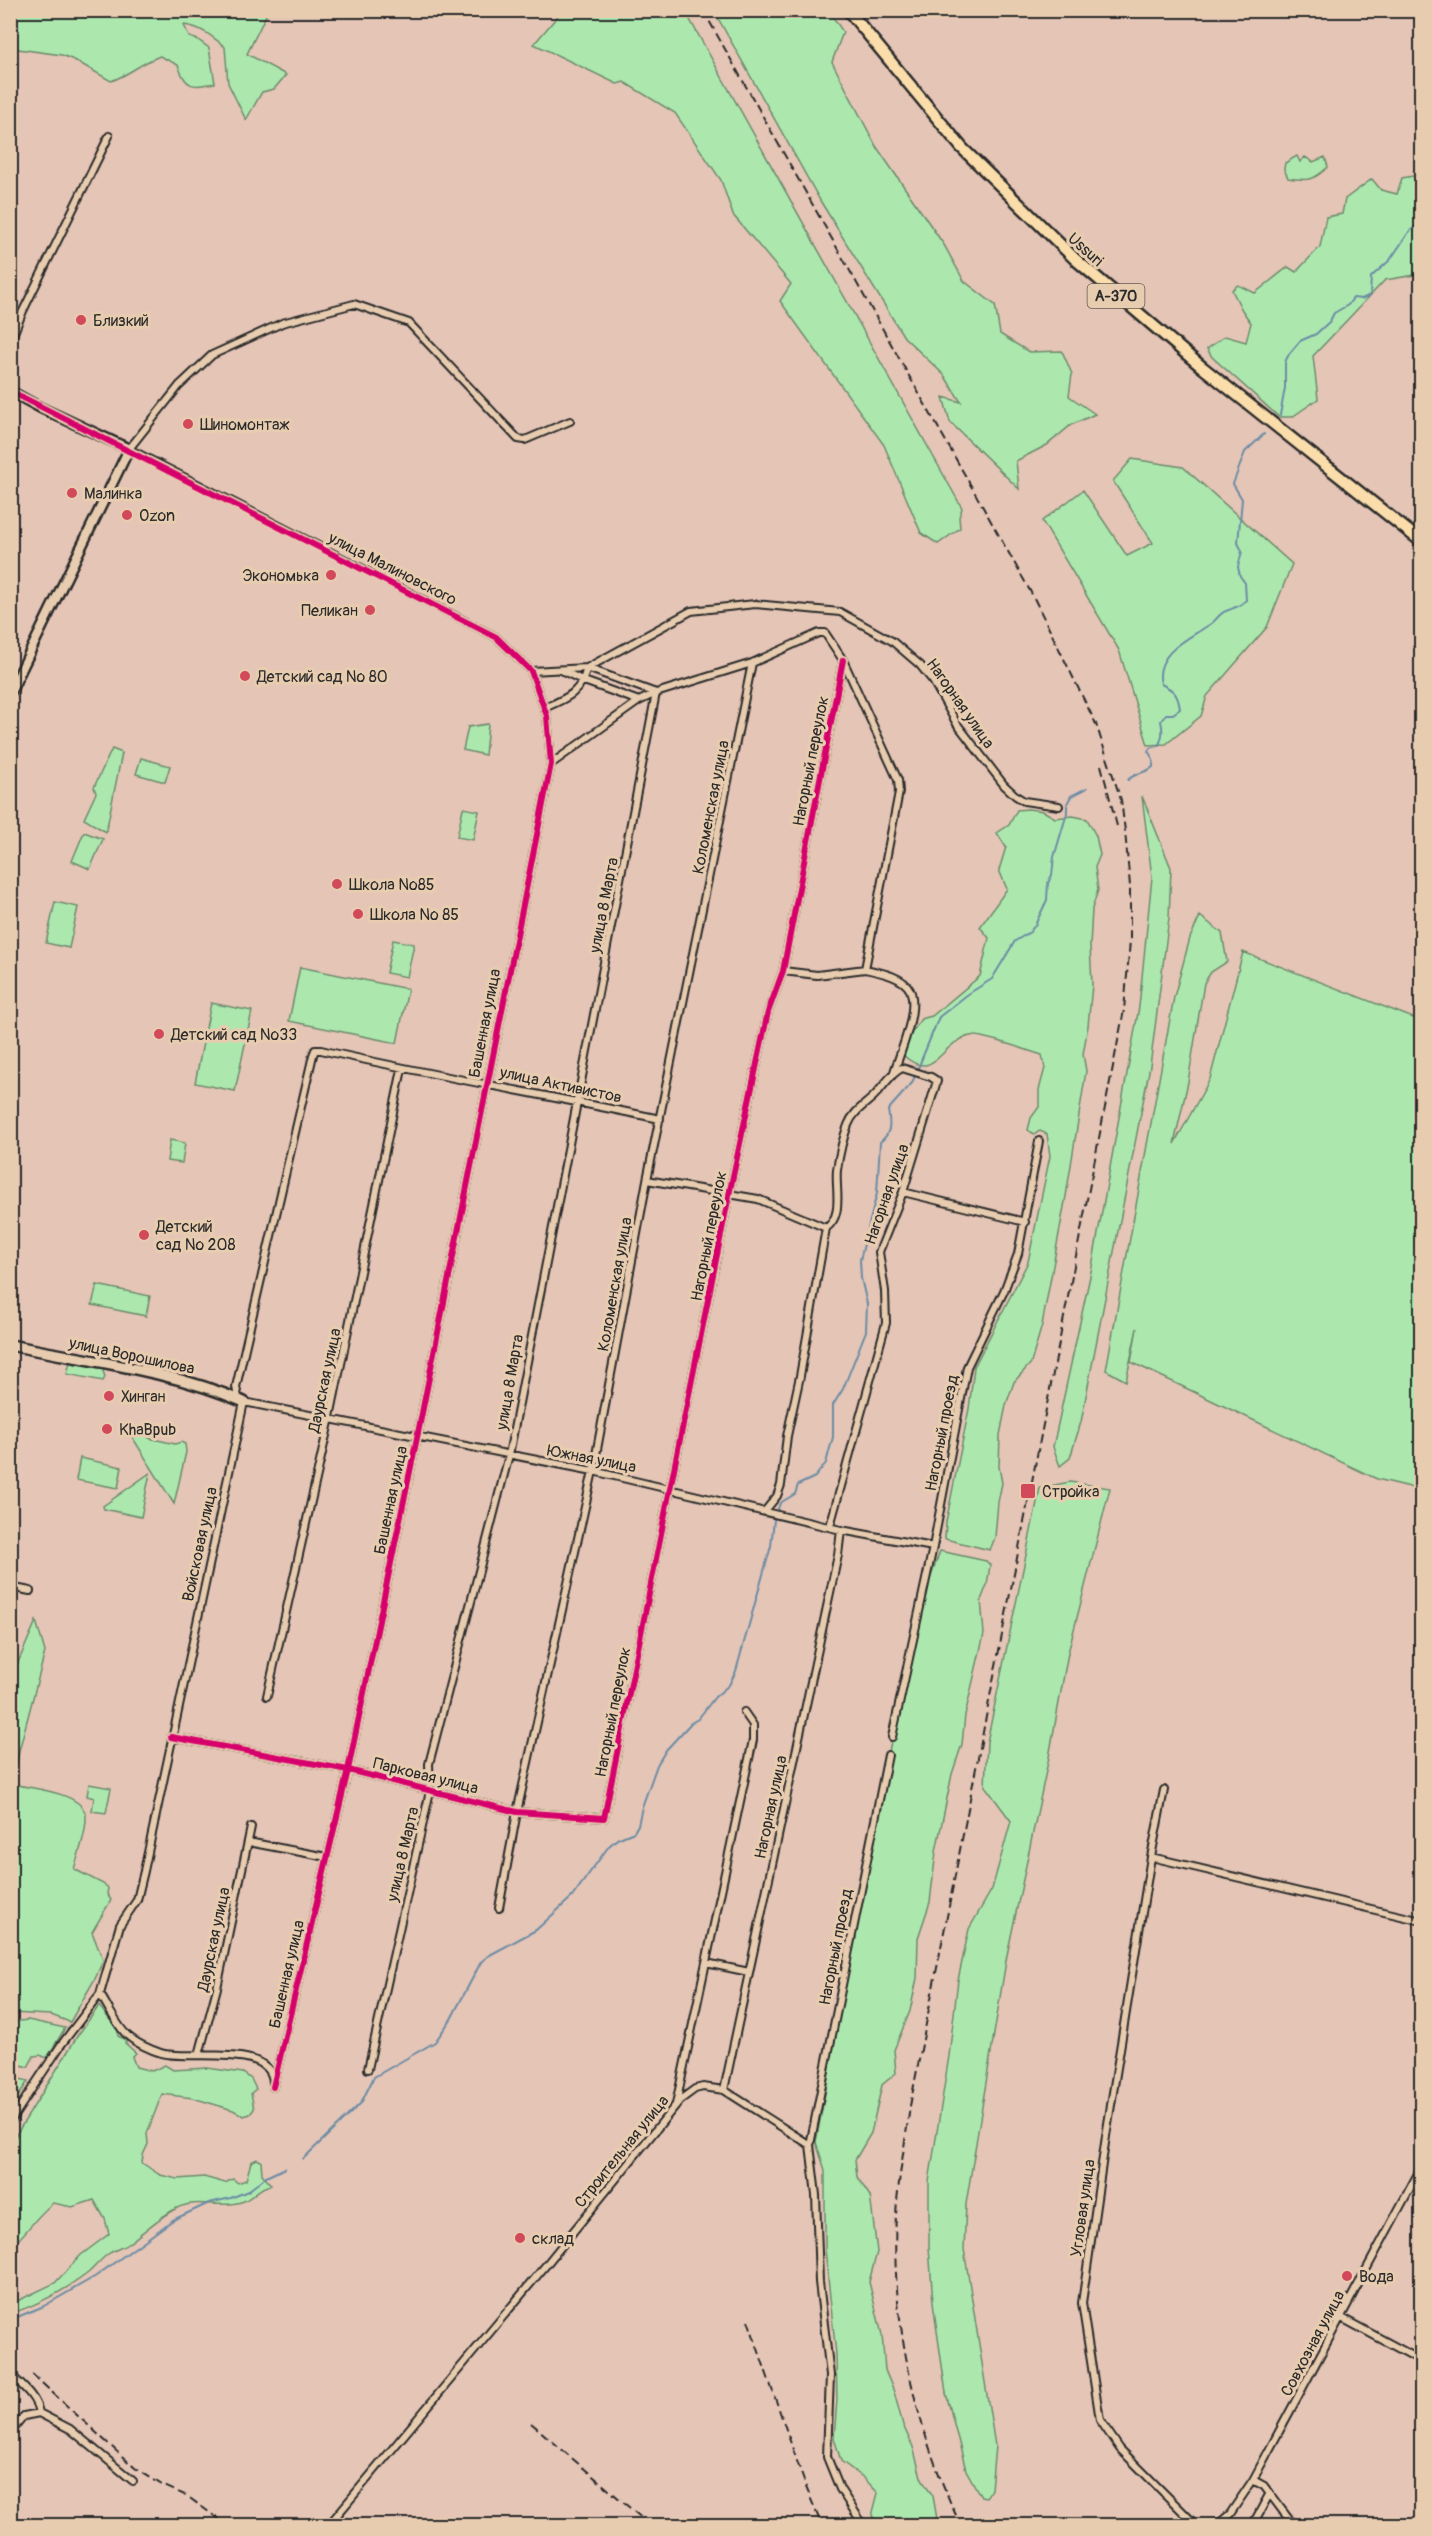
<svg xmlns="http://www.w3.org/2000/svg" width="1432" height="2536" font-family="Pangolin,sans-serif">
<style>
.green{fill:#ace8ae;stroke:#6c8a6c;stroke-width:1.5}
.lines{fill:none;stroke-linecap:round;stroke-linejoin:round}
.stream{stroke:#6c8ca5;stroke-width:2}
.minor-casing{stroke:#2b2b2b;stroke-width:10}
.tertiary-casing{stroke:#2b2b2b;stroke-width:13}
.secondary-casing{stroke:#2b2b2b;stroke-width:14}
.trunk-casing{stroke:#2b2b2b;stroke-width:15}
.minor{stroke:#e8ccaf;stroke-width:6}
.tertiary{stroke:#e8ccaf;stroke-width:8}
.secondary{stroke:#e8ccaf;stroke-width:9}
.trunk{stroke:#faddab;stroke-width:10}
.rail{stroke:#2b2b2b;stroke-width:2;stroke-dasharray:9 4.5;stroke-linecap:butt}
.cycleway-casing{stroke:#e8ccaf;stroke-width:10}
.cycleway{stroke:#d6006c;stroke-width:6}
.poi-dot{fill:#d1495b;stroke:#e8ccaf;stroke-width:2}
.labels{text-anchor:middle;stroke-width:6;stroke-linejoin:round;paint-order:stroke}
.shield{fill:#e8ccaf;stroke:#645b53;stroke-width:1.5}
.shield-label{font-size:15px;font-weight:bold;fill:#2b2b2b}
.street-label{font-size:16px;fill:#2b2b2b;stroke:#e8ccaf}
.poi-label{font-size:16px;fill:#2b2b2b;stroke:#e8ccaf;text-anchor:start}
</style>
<rect width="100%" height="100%" fill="#e5c5b6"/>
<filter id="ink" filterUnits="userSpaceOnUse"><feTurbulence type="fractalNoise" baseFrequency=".0167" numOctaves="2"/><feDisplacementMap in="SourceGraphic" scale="12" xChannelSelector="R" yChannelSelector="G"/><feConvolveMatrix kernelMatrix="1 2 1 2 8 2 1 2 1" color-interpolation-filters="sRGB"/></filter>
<g filter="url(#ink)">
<!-- green -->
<path class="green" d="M11 10 268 11 247 54 286 75 274 89 262 92 246 120 228 83 225 47C212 36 201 27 184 25L189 37 198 40 209 48 215 83C193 87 186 89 178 65L160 56C142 62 129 75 111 81L76 61 62 55 11 48Z
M562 11H685L962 508 959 517 960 528 938 544 921 533 884 445 780 301 791 284 733 215 721 180 675 113 624 82 617 84 534 44Z
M714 11H829L843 32 832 62 876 146 944 245 964 281 995 305 1000 334 1029 352 1062 351 1072 374 1069 396 1095 414 1071 425 1047 445 1016 461 1019 489 950 422 943 397 961 402 944 375 904 337 821 202Z
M1297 156 1300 162 1305 157 1313 162 1325 157 1328 167C1313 181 1308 181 1288 178L1284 169 1285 163Z
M1419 175 1422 180 1419 212H1422L1421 274 1385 280 1313 356 1318 399 1292 417H1279L1212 357 1207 349 1225 336 1246 342 1251 323 1242 310 1232 290 1238 285 1255 293 1288 267 1296 272 1320 247 1326 217 1342 214 1345 199 1372 179 1381 190 1397 194 1402 178Z
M1132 459 1183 467 1292 564 1267 627 1207 696 1201 716 1166 744 1148 745 1119 650 1042 521 1083 490 1127 556 1153 543 1113 481Z
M488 724 485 755 463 750 468 727Z
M112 749 122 753 106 832 84 819 96 793 94 787Z
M141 758 170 766 165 782 136 774Z
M1142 796 1171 868 1169 918 1150 1066 1081 1422 1070 1458 1060 1466 1053 1447 1092 1267 1139 1007 1152 877Z
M463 808 479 811 473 840 457 837Z
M1028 809 1043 811 1055 818 1073 816 1087 819 1096 836 1100 855 1095 867 1098 890 1092 909 1090 946 1092 985 1088 1026 1083 1054 1086 1071 1066 1196 1042 1325 1031 1363 1014 1382 1006 1405 1000 1435 999 1467 1002 1483 998 1502 995 1537 990 1550 945 1539 946 1522 969 1409 974 1367 1028 1262 1050 1156 1047 1134 1040 1131 1034 1134 1028 1130 1031 1118 1039 1107V1090L1045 1068 1042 1055C1029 1051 981 1034 970 1036 940 1042 935 1084 903 1055L907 1040 921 1019 932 1016 980 976 989 938 980 927 1007 889 999 870 1006 847 997 833 1009 825 1017 810Z
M84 832 103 839 90 869 72 861Z
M55 902 78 907 69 948 46 943Z
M1200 916 1222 933 1227 962 1211 972 1204 983 1188 1082 1174 1144 1210 1079 1243 952 1421 1021V1493L1410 1487 1377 1479 1131 1362 1137 1328 1126 1381 1106 1370 1174 997 1190 938Z
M393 940 414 944 407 977 386 973Z
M300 967 408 989 397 1043 289 1021Z
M211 1003 252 1011 235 1091 195 1083Z
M170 1140 185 1143 182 1163 167 1161Z
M97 1285 150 1296 146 1316 92 1305Z
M71 1358 101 1365 105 1377 103 1381 67 1374Z
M134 1430 144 1431 149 1438 175 1444 181 1442 185 1444 186 1452 174 1504 131 1435Z
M80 1458 122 1467 118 1488 76 1480Z
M150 1473 141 1517 104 1509 103 1506Z
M1070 1482 1110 1488 1068 1653 1049 1757 1007 1955 966 2204 964 2249 995 2446 991 2489 986 2498 981 2497 966 2470 946 2393 933 2303 929 2246V2182L949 2056 958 1980 969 1929 992 1889 1011 1821 985 1786 987 1742 1040 1488Z
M940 1551 986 1561 990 1565 987 1585 981 1600 984 1634 965 1715 962 1744 952 1774 936 1851 930 1902 918 1938 917 1978 910 2011 894 2050 896 2073 882 2085 871 2133 855 2160 857 2177 870 2196 872 2211 877 2252 869 2282 882 2335 885 2370 894 2392 903 2425 913 2447 921 2477 933 2496 938 2525H880L872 2516 878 2493 864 2478 841 2461 834 2438 837 2400 836 2354 825 2249V2170L816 2142 888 1755 928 1585Z
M36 1621 45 1652 19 1751 13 1784C31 1789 86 1792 86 1818 86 1835 79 1852 74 1869L105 1885 108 1888 107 1894 111 1900 92 1932 103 1960 96 1977 70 2022 51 2015 11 2013 10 1865 15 1854H10L11 1679Z
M89 1784 111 1788 106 1813 92 1811 94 1798 87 1796Z
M99 2006 118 2030V2036L127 2041 125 2043 136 2053 132 2057 136 2067 152 2071 165 2065 173 2070 207 2068 243 2073 251 2079 256 2089 251 2093 254 2109 250 2114 244 2116 233 2110 193 2098 162 2094 147 2133 148 2144 143 2155 142 2163 160 2175 178 2179 204 2177 225 2183 233 2179 238 2183 246 2180 251 2162 257 2159 261 2161 262 2174 271 2185C257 2187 253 2199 241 2202 219 2209 197 2198 177 2208 159 2217 145 2231 129 2243 123 2248 115 2249 108 2254 101 2259 95 2267 88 2273 69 2288 34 2307 11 2313V2304L55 2283 81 2255 109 2234 105 2219 94 2200 72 2207 53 2203C35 2217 27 2233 11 2247V2143L78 2035Z
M28 2020 65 2028 47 2058 40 2055 34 2056 28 2067 11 2062 10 2022Z
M11 2077 28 2081 11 2108 10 2077Z"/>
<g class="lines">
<!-- stream -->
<path class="stream" d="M1280 415 1285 388V362L1289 354 1300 341 1316 334 1330 321 1334 313 1348 305 1353 298 1362 299 1370 295 1371 277 1390 260 1409 232 1416 226 1422 228
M1128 780C1134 773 1146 773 1153 767V759L1148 751 1150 748 1158 746C1163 738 1163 729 1161 721L1166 714H1173L1180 709C1178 694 1174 690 1161 684 1153 652 1192 637 1212 623 1217 619 1220 613 1226 611 1235 607 1240 607 1246 600L1245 583 1240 576 1238 567 1242 551 1238 543 1242 499 1233 484 1245 452 1264 434
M303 2159 361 2103 374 2077 435 2042 451 2019 481 1962 488 1956 536 1930 572 1897 609 1846 617 1839 634 1832 638 1825 642 1807 657 1765 666 1750 691 1723 698 1719 715 1697 729 1685 736 1671 771 1546 774 1520 780 1503 795 1494 798 1485 815 1477 826 1463 833 1437V1405L843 1389 866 1331 867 1304 861 1278 860 1260 877 1193 880 1142C892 1133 890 1123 888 1110L912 1083 939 1017 968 994 992 979 1015 941 1030 932 1035 925 1047 900 1048 883 1052 875 1054 857 1067 813V804L1071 796 1087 788
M10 2320 44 2306 96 2276 173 2220 209 2203 231 2198 248 2191 266 2177 285 2168"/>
<defs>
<path id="minor" d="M10 342 23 311 109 136
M561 670 584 681 639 701
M531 671 587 668 691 611 755 604 840 612 892 641 920 665 933 681 957 724 1004 785 1016 796 1024 801 1059 806
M551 764 639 701 656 693 752 663 819 633H825L843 660 898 780 899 792 865 969 817 975 783 971
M865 969C878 972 903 976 910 990 919 1010 900 1053 894 1072
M647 1180 758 1199 826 1228
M903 1192 1025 1222
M244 1402 593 1471 841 1530 933 1547
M765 1511 777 1496 781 1485 787 1436 800 1376 826 1228C844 1216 835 1188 837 1170 839 1156 843 1138 848 1125 853 1111 867 1104 876 1094 885 1085 890 1074 902 1068L931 1077 937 1081 903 1192 879 1252 885 1291 886 1323 830 1526
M10 1587 30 1591
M267 1696 329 1422 402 1069
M171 1737 348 1770 517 1812 604 1818 729 1195 768 1012 783 971 843 660
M892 1737 933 1547 967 1367 1004 1291 1018 1254 1039 1141
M1164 1790 1151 1857 1106 2136 1082 2303 1100 2420 1120 2449 1197 2526
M248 1842 327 1857
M1151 1857 1422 1921
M499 1908 517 1812 593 1471 647 1180 752 663
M706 1963 749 1972
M199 2055 217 1988 251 1827
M368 2069 430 1791 429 1764 509 1455 656 693 587 668C580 694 567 698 544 708
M273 2083C273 2042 185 2061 161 2053 151 2050 136 2043 128 2036 118 2028 107 2005 100 1994L120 1925 137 1900 144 1871 244 1402 238 1397 236 1387 313 1055 315 1050H321C433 1076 547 1095 660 1119
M273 2087 348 1770 419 1428 551 764 547 716 531 671 496 637 129 449 179 386 212 355 282 323 354 304 409 323 518 439 525 440 570 421
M724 2090 838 1555 841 1530
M676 2104 753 1740V1725L744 1712
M10 2122 61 2045 100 1994
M810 2145 888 1755
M1340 2317 1422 2361
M10 2374C22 2386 36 2396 39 2413L70 2429 133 2481
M10 2433 24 2416 39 2413
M1253 2480 1264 2486 1294 2526
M328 2526 546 2265 680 2100 695 2089 703 2087 724 2090 810 2145 816 2195 819 2282 830 2375 827 2457 840 2489 864 2526
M1216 2526 1230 2514 1253 2480 1422 2166
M1252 2526 1270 2493"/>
<path id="tertiary" d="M10 391 41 408 129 449 10 693"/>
<path id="secondary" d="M10 1345C88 1361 171 1370 244 1402"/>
<path id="trunk" d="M848 10 962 148 1075 259 1202 367 1422 542"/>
</defs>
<!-- minor casing -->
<use href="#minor" class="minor-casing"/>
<!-- tertiary casing -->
<use href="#tertiary" class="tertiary-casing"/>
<!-- secondary casing -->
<use href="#secondary" class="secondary-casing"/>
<!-- trunk casing -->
<use href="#trunk" class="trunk-casing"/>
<!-- minor -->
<use href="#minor" class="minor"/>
<!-- tertiary -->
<use href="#tertiary" class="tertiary"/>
<!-- secondary -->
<use href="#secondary" class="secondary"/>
<!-- trunk -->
<use href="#trunk" class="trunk"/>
<!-- rail -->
<path class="rail" d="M703 10 1033 596 1096 724 1121 800 1125 831 1130 886V941L1124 1010 910 2106C906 2137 900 2169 897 2201 888 2310 914 2427 961 2526
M1101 765 1117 826
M748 2320 806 2487 822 2526
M32 2374 135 2468 162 2485 187 2496 228 2526
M531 2423 651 2526"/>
<defs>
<path id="cycleway" d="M10 391 496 637 531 671 547 716 551 764 419 1428 348 1770 273 2087
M171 1737 348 1770 517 1812 604 1818 729 1195 768 1012 783 971 843 660"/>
</defs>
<!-- cycleway casing -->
<use href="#cycleway" class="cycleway-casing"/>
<!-- cycleway -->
<use href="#cycleway" class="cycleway"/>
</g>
</g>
<!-- markers -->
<g class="poi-dot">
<circle cx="81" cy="320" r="6"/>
<circle cx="188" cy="424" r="6"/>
<circle cx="72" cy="493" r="6"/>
<circle cx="127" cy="515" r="6"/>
<circle cx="331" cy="575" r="6"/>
<circle cx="370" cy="610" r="6"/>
<circle cx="245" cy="676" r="6"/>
<circle cx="337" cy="884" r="6"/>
<circle cx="358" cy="914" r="6"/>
<circle cx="159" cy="1034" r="6"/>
<circle cx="144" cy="1235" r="6"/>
<circle cx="109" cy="1396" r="6"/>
<circle cx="107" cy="1429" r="6"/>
<rect x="1020" y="1483" width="16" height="16" rx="3"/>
<circle cx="520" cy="2238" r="6"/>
<circle cx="1347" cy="2276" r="6"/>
</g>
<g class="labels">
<!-- shield labels -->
<rect class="shield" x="1087.5" y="284" width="57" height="24" rx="4.5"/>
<g class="shield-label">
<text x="1116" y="301">А-370</text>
</g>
<!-- street labels -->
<g class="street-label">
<text transform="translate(1086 249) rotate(42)" y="6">Ussuri</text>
<text transform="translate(393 568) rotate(27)" y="6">улица Малиновского</text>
<text transform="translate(961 703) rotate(55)" y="6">Нагорная улица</text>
<text transform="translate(810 761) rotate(-79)" y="6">Нагорный переулок</text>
<text transform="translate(710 807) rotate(-79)" y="6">Коломенская улица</text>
<text transform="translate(603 905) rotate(-79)" y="6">улица 8 Марта</text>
<text transform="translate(484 1023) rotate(-79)" y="6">Башенная улица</text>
<text transform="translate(561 1084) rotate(12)" y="6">улица Активистов</text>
<text transform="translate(886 1194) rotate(-71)" y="6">Нагорная улица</text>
<text transform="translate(708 1236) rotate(-79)" y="6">Нагорный переулок</text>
<text transform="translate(614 1284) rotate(-80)" y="6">Коломенская улица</text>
<text transform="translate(132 1355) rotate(12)" y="6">улица Ворошилова</text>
<text transform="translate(324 1380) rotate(-78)" y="6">Даурская улица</text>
<text transform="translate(509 1382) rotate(-80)" y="6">улица 8 Марта</text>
<text transform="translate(941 1433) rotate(-79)" y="6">Нагорный проезд</text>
<text transform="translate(592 1458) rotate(11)" y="6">Южная улица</text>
<text transform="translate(390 1500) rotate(-78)" y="6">Башенная улица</text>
<text transform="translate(199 1544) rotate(-78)" y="6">Войсковая улица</text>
<text transform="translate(612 1712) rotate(-79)" y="6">Нагорный переулок</text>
<text transform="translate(426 1775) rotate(14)" y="6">Парковая улица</text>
<text transform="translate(770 1807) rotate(-78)" y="6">Нагорная улица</text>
<text transform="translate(402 1854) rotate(-77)" y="6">улица 8 Марта</text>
<text transform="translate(213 1939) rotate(-78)" y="6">Даурская улица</text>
<text transform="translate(835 1947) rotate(-79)" y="6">Нагорный проезд</text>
<text transform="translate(286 1974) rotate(-77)" y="6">Башенная улица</text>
<text transform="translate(621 2151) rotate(-51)" y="6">Строительная улица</text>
<text transform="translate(1082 2208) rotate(-82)" y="6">Угловая улица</text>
<text transform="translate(1312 2343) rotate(-62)" y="6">Совхозная улица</text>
</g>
<!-- poi labels -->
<g class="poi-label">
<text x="93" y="326">Близкий</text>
<text x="200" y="430">Шиномонтаж</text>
<text x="84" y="499">Малинка</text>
<text x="139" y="521">Ozon</text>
<text x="319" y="581" text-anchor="end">Экономька</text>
<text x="358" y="616" text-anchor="end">Пеликан</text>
<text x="257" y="682">Детский сад № 80</text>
<text x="349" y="890">Школа №85</text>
<text x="370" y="920">Школа № 85</text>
<text x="171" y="1040">Детский сад №33</text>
<text x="156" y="1232">Детский<tspan x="156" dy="18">сад № 208</tspan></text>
<text x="121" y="1402">Хинган</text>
<text x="119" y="1435">KhaBpub</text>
<text x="1042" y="1497">Стройка</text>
<text x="532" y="2244">склад</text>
<text x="1359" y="2282">Вода</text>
</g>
</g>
<!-- margin -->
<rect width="1432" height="2536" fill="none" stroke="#e8ccaf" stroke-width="36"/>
<rect x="18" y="18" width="1396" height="2500" fill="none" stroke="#2b2b2b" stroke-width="2" filter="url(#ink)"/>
</svg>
